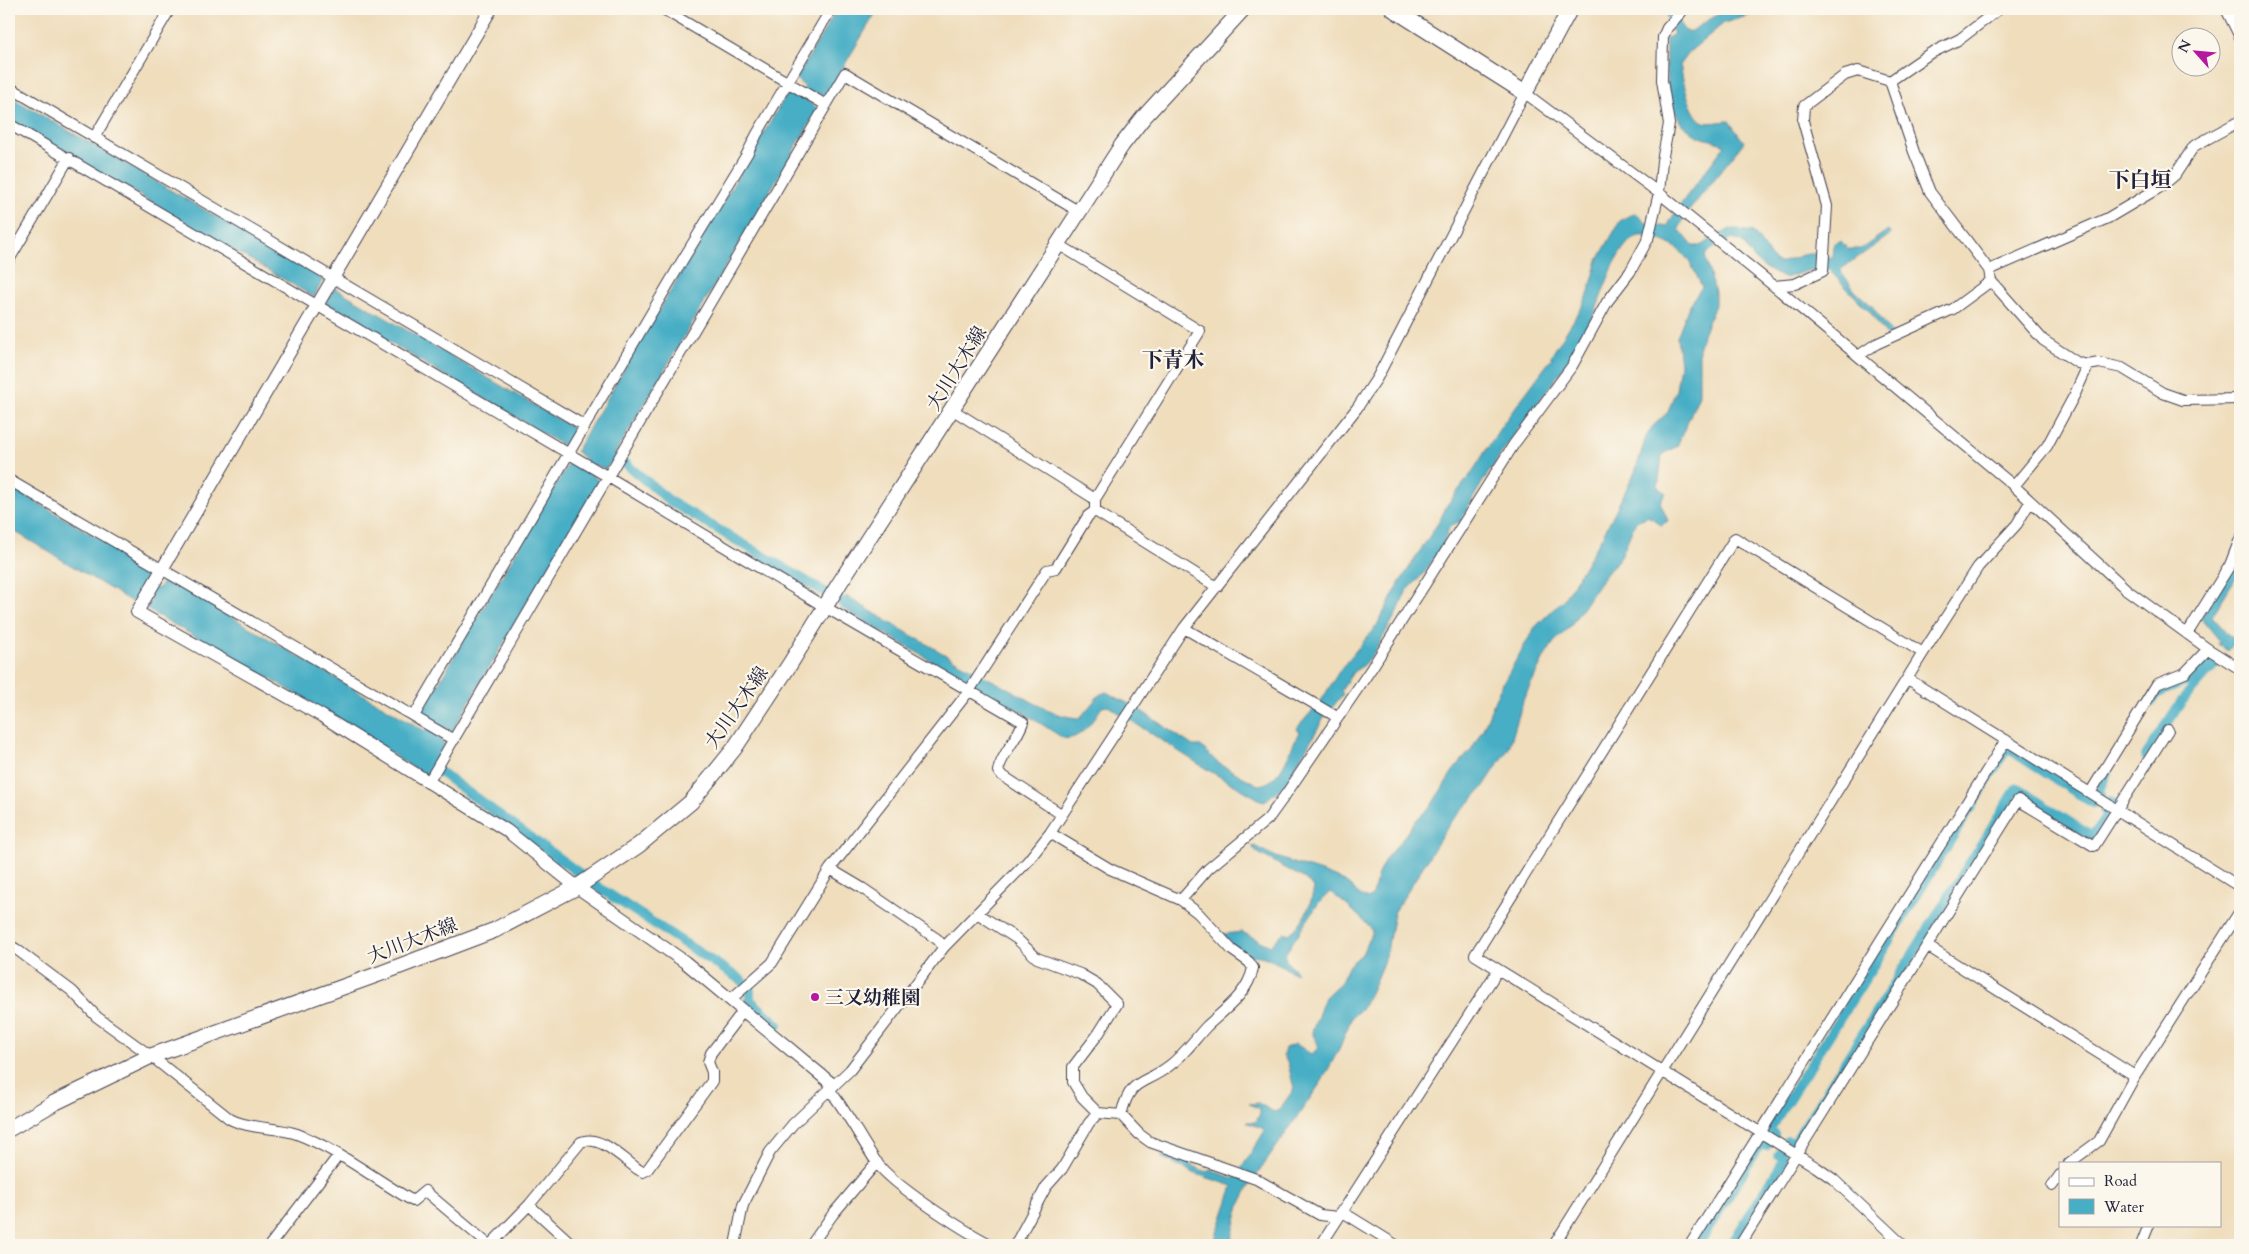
<svg xmlns="http://www.w3.org/2000/svg" width="2249" height="1254" font-family="Cardo,'Noto Serif JP',serif">
<style>
.water{fill:#46aec5;stroke:#346880}
.lines{fill:none;stroke-linecap:round;stroke-linejoin:round}
.canal{stroke:#46aec5;stroke-width:10}
.minor-casing{stroke:#413e4e;stroke-width:12}
.tertiary-casing{stroke:#413e4e;stroke-width:14}
.primary-casing{stroke:#413e4e;stroke-width:17}
.minor{stroke:#fff;stroke-width:10}
.tertiary{stroke:#fff;stroke-width:12}
.primary{stroke:#fff;stroke-width:15}
.poi-dot{fill:#b5179e;stroke:#fbf7ec;stroke-width:2}
.labels{text-anchor:middle;stroke-width:4.5;stroke-linejoin:round;paint-order:stroke}
.street-label{font-size:19px;fill:#22223b;stroke:#fbf7ec}
.poi-label{font-size:19px;font-weight:bold;fill:#22223b;stroke:#fbf7ec;text-anchor:start}
.quarter-label{font-size:21px;font-weight:bold;fill:#22223b;stroke:#fbf7ec}
</style>
<rect width="100%" height="100%" fill="#fbf7ec"/>
<filter id="ink" filterUnits="userSpaceOnUse"><feTurbulence type="fractalNoise" baseFrequency=".02" numOctaves="2"/><feDisplacementMap in="SourceGraphic" scale="10" xChannelSelector="R" yChannelSelector="G"/><feConvolveMatrix kernelMatrix="1 2 1 2 8 2 1 2 1" color-interpolation-filters="sRGB"/></filter>
<filter id="wash" filterUnits="userSpaceOnUse"><feTurbulence type="fractalNoise" baseFrequency=".0096" numOctaves="4" result="noise"/><feDisplacementMap in="SourceGraphic" scale="20" xChannelSelector="R" yChannelSelector="G"/><feGaussianBlur stdDeviation="1.12" result="paint"/><feColorMatrix in="noise" values="0 0 0 0 0 0 0 0 0 0 0 0 0 0 0 0 0 1.4 0 .05"/><feComposite in="paint" operator="in"/></filter>
<g filter="url(#wash)">
<rect width="100%" height="100%" fill="#efddbc"/>
<!-- water -->
<path class="water" d="M837 9H878L826 96 814 92 808 101 818 109 606 469 595 465 590 473 599 481 452 731 440 726 435 735 445 744 428 774H423L378 745 377 743 290 690 148 610 147 607 152 598 142 591 132 602 9 528V486L151 569 153 572 147 583 158 589 166 578 425 731 432 722 421 713 569 463 581 469 586 460 576 451 788 92 799 96 805 87 796 79Z
M1665 9H1672L1673 14 1684 30 1689 32 1727 9H1771L1724 23 1688 53 1680 64C1682 76 1690 118 1704 122 1711 124 1722 121 1729 121L1744 142 1684 217 1679 229 1693 246H1700L1730 229 1753 232 1774 261 1780 263 1808 253H1819L1820 258 1833 257 1834 243 1841 241 1848 249H1861L1888 230 1891 234 1840 270 1855 291 1872 306 1892 334 1887 336 1870 312 1829 270H1810L1785 278C1773 274 1760 266 1752 256 1748 252 1747 247 1743 243 1729 233 1714 246 1705 256L1715 292V305L1699 345V395L1677 446 1662 455 1658 488 1666 493 1660 502 1668 521 1661 525 1649 516 1636 521 1621 556 1599 583 1569 628 1554 642 1545 656 1524 698 1509 748 1482 789 1450 823 1394 913 1386 956 1371 991 1362 1008 1352 1017 1339 1049 1322 1081 1250 1185 1240 1205 1230 1245H1213L1233 1186 1196 1174 1161 1157 1165 1151 1189 1160V1164L1206 1172 1210 1169 1232 1178 1236 1177 1264 1132V1129L1246 1122H1256L1260 1114V1109L1249 1104 1258 1103 1274 1112 1279 1110 1294 1089 1288 1063 1283 1056 1285 1048 1296 1044 1311 1054 1319 1048 1312 1032 1325 997 1341 982 1349 965 1362 954 1372 931C1369 924 1337 896 1330 892L1318 904 1285 954 1286 961 1297 972 1294 973C1280 966 1266 953 1249 956 1240 950 1228 944 1224 934L1242 932 1270 946 1283 933 1289 934C1303 925 1312 903 1314 887L1305 879 1258 853 1252 847 1254 846C1263 850 1272 856 1282 859 1302 867 1324 871 1343 881 1352 886 1358 896 1368 899L1373 895 1378 874 1386 858 1401 841 1414 822 1431 806 1453 771 1471 750 1484 727 1499 690 1535 627 1564 599 1603 535 1635 472 1646 437 1652 427 1668 412 1676 390 1680 365 1677 337 1689 306 1702 287C1690 262 1686 249 1658 239 1651 237 1643 234 1636 237 1614 247 1601 303 1590 323 1583 335 1577 351 1568 362 1530 413 1489 465 1460 522L1455 523 1449 528 1442 547 1424 573 1406 592 1399 609 1375 651 1364 665 1353 672 1341 691 1343 694 1324 718 1285 784 1264 802 1208 770 1108 706 1102 707C1094 719 1080 742 1063 738L1029 716 964 680 840 607 846 596C900 629 956 662 1013 691 1035 703 1054 717 1080 718L1099 695 1106 692 1137 708 1193 746H1201L1218 763 1258 785C1281 784 1289 751 1299 732L1297 728 1321 701 1340 670 1377 625 1400 582 1440 520 1447 505 1471 474 1502 425 1552 358 1551 356 1582 307 1588 295 1598 260 1620 221 1635 213 1646 223 1667 227 1677 209 1725 145C1716 140 1705 140 1696 135 1663 116 1666 71 1666 39L1674 34 1668 21Z
M9 96 323 279 314 297 9 119Z
M335 288 573 428 575 433 566 446 562 445 325 304Z
M2240 549V571L2212 616 2235 642 2228 651 2218 644 2220 641 2201 618Z"/>
<g class="lines">
<!-- canal -->
<path class="canal" d="M610 458 626 464 671 502 854 609
M2146 756 2181 702 2219 660 2211 654 2189 680 2156 694 2150 703
M429 764 601 889 741 980 750 990V1000L778 1025
M1698 1245 1761 1143 1766 1146 1774 1134 1769 1130 1872 968 2007 748 2093 803 2101 795 2098 793 2107 773
M1731 1245 1785 1159 1779 1155 1787 1141 1793 1145 2017 788 2092 837 2110 813 2105 811 2110 802 2113 803"/>
</g>
</g>
<g filter="url(#ink)">
<g class="lines">
<defs>
<path id="minor" d="M663 9 826 105
M2226 9 2240 37
M1890 81 1914 152 1930 192 1989 270 1991 281 2043 340 2078 363 2088 365 2099 363 2122 368 2163 393 2183 400 2240 399
M1890 81 1929 54 1960 39 1999 9
M9 87 585 426
M9 124 605 475 825 607 1023 722C1017 740 1002 753 998 771L1000 774 1061 814
M94 138 170 9
M1058 244 1200 331 1095 499V511
M9 260 69 158
M1989 270 2108 218 2162 186 2175 175 2194 146 2240 121
M1774 286 1795 284 1823 271 1827 206 1803 121 1804 106 1845 75 1858 71 1890 81
M1858 356 1876 344 1953 309 1991 281
M953 410 1095 499
M9 480 454 740
M2014 486 2047 446 2075 394 2088 365
M1095 511 1217 587
M1184 628 1337 717
M2187 634 2230 565 2240 539
M1908 679 2240 887
M414 716 682 261 747 154 757 134 831 9
M428 783 845 73 1078 211
M2090 793 2157 684 2185 673 2208 649
M1050 833 1110 869 1181 900 1198 913 1232 950 1249 962 1253 968C1248 994 1224 1010 1206 1027 1194 1040 1184 1055 1169 1066 1143 1086 1131 1076 1121 1115
M830 869 862 888 937 939 944 947
M1181 900 1208 869 1268 819 1286 794 1371 669 1514 444 1572 366 1607 302 1630 272 1648 239 1659 193 1662 161 1669 124 1662 80 1663 37 1667 28 1684 9
M977 913 1017 939 1037 958 1080 974 1097 984 1117 1004 1099 1033 1073 1067V1082L1082 1097 1098 1113 1121 1115 1139 1134 1150 1142 1256 1179 1320 1215 1338 1217
M9 945 16 949 72 991 97 1017 151 1056 230 1119C248 1129 277 1127 297 1134 337 1149 376 1180 413 1201L425 1191 489 1245
M1927 946 2135 1076
M731 999 772 963 830 869 969 691 1047 570 1056 568 1088 516 1095 511
M829 1089C847 1112 860 1138 877 1163 894 1186 964 1231 992 1245
M2069 1163 2099 1141 2135 1076 2240 911
M2052 1186 2060 1175
M529 1205 573 1245
M1341 1211 1396 1245
M270 1245 338 1156
M490 1245 529 1205 581 1142C600 1134 623 1159 639 1170L643 1172 647 1170 712 1081V1072L708 1062 711 1053 743 1011
M735 1245 743 1205 770 1152 793 1124 850 1070 944 947 1027 862 1050 833 1184 628 1357 408 1377 378 1525 93 1659 193 1774 286 2014 486 2127 590 2208 649 2240 669
M811 1245 833 1214 877 1162
M1015 1245 1046 1187 1062 1169 1089 1123 1098 1113
M1321 1245 1498 970
M1554 1245 1923 653 1978 567 2017 524 2030 502
M1690 1245 2006 740
M1740 1245 2018 800 2094 846 2168 730
M1903 1245 1833 1179 1816 1167 1475 955 1735 538 1923 653
M2141 1245 2149 1225"/>
<path id="tertiary" d="M491 9 137 612 322 716 506 830 577 887 685 962 833 1085"/>
<path id="primary" d="M1393 9 1525 93 1570 9
M9 1129 54 1103 151 1056 379 974 495 930 577 887 639 845 691 802 734 749 790 664 839 584 1122 145 1143 118 1243 9"/>
</defs>
<!-- minor casing -->
<use href="#minor" class="minor-casing"/>
<!-- tertiary casing -->
<use href="#tertiary" class="tertiary-casing"/>
<!-- primary casing -->
<use href="#primary" class="primary-casing"/>
<!-- minor -->
<use href="#minor" class="minor"/>
<!-- tertiary -->
<use href="#tertiary" class="tertiary"/>
<!-- primary -->
<use href="#primary" class="primary"/>
</g>
</g>
<!-- markers -->
<circle class="poi-dot" cx="815" cy="997" r="5"/>
<g class="labels">
<!-- street labels -->
<g class="street-label">
<text transform="translate(956 368) rotate(-58)" y="7">大川大木線</text>
<text transform="translate(736 707) rotate(-55)" y="7">大川大木線</text>
<text transform="translate(412 940) rotate(-21)" y="7">大川大木線</text>
</g>
<!-- poi labels -->
<g class="poi-label">
<text x="825" y="1004">三又幼稚園</text>
</g>
<!-- quarter labels -->
<g class="quarter-label">
<text x="2140" y="187">下白垣</text>
<text x="1173" y="367">下青木</text>
</g>
</g>
<!-- margin -->
<rect width="2249" height="1254" fill="none" stroke="#fbf7ec" stroke-width="30"/>
<!-- legend -->
<rect x="2059" y="1162" width="162" height="65" fill="#fbf7ec" stroke="#a4a2a5"/>
<rect x="2069" y="1178" width="25" height="8" fill="#ffffff" stroke="#a4a2a5"/>
<text x="2104" y="1186" font-size="15" fill="#22223b">Road</text>
<rect x="2069" y="1199" width="25" height="15" fill="#46aec5" stroke="#a4a2a5"/>
<text x="2104" y="1212" font-size="15" fill="#22223b">Water</text>
<!-- north arrow -->
<g transform="translate(2196 52) rotate(297)"><circle r="24" fill="#fbf7ec" stroke="#a4a2a5"/>
<path d="M0-4L9 19L0 12L-9 19Z" fill="#b5179e"/>
<text y="-8" font-size="14" font-weight="bold" text-anchor="middle" fill="#22223b">N</text>
</g>
</svg>
